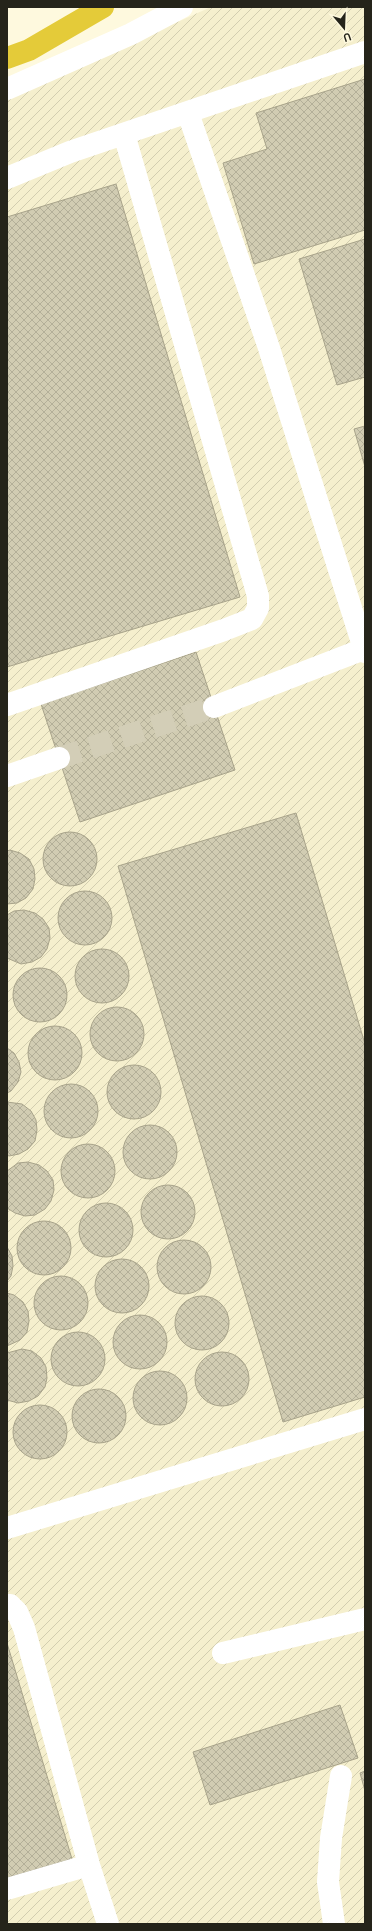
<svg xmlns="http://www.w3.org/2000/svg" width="372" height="1931" font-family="'Space Grotesk',sans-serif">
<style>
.industrial{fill:url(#industrial-furrows)}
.building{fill:url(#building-cross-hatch);stroke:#a8a38a}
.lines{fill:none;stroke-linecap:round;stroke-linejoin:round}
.minor-tunnel{stroke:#d3ceb7;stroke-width:22;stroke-dasharray:22 11;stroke-linecap:butt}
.minor{stroke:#fff;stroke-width:22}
.highway{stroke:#e4cb39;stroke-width:22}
</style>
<defs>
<pattern id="industrial-furrows" width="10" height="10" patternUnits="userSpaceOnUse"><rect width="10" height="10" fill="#f5efcd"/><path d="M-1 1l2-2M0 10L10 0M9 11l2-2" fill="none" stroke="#d2cdaf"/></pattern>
<pattern id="building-cross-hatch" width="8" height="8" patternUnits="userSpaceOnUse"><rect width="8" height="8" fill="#d1ccb2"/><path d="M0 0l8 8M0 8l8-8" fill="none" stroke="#b3af98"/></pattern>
</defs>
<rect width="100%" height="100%" fill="#fef9de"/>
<!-- industrial -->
<path class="industrial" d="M211 7H365V1924H7V98Z"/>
<!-- building -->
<path class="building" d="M365 79V230L254 264 223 163 267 149 256 113Z
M116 184 240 597 7 667V217Z
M365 239V377L337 385 299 259Z
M365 426V467L354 429Z
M196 652 235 770 80 822 41 704Z
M296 813 365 1044V1397L283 1422 118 866Z
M43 859a27 27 0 1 1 54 0a27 27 0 1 1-54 0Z
M10 850 20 853 29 859 34 869 35 879 33 889 26 898 17 903 7 904V851Z
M58 918a27 27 0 1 1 54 0a27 27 0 1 1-54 0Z
M24 910 35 913 43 919 49 928 50 938 47 949 41 957 32 962 21 964 7 958V915L14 911Z
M75 976a27 27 0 1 1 54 0a27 27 0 1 1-54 0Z
M13 995a27 27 0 1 1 54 0a27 27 0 1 1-54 0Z
M90 1034a27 27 0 1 1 54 0a27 27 0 1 1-54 0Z
M28 1053a27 27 0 1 1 54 0a27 27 0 1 1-54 0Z
M7 1048 14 1053 19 1062 21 1072 18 1082 11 1091 7 1093Z
M107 1092a27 27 0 1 1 54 0a27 27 0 1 1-54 0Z
M44 1111a27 27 0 1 1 54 0a27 27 0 1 1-54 0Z
M7 1102 22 1104 31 1111 36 1120 37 1130 35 1141 28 1149 19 1154 9 1156 7 1155Z
M123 1152a27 27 0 1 1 54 0a27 27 0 1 1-54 0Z
M61 1171a27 27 0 1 1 54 0a27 27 0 1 1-54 0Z
M28 1162 39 1165 47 1171 53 1180 54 1190 51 1201 45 1209 35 1215 25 1216 15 1213 7 1208V1171L18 1163Z
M141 1212a27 27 0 1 1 54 0a27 27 0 1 1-54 0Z
M79 1230a27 27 0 1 1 54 0a27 27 0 1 1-54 0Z
M17 1248a27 27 0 1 1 54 0a27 27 0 1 1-54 0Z
M157 1267a27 27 0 1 1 54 0a27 27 0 1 1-54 0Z
M7 1247 12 1256 13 1266 11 1276 7 1281Z
M95 1286a27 27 0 1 1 54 0a27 27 0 1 1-54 0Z
M34 1303a27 27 0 1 1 54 0a27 27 0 1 1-54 0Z
M7 1293 14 1295 23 1302 28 1311 29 1321 27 1332 20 1340 7 1346Z
M175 1323a27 27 0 1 1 54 0a27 27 0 1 1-54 0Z
M113 1342a27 27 0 1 1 54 0a27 27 0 1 1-54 0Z
M51 1359a27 27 0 1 1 54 0a27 27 0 1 1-54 0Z
M22 1349 32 1351 41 1358 46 1367 47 1378 45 1387 38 1396 29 1401 18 1403 7 1400V1353Z
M195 1379a27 27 0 1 1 54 0a27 27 0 1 1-54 0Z
M133 1398a27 27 0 1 1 54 0a27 27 0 1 1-54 0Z
M72 1416a27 27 0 1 1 54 0a27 27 0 1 1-54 0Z
M13 1432a27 27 0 1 1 54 0a27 27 0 1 1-54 0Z
M7 1643 72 1859 7 1878Z
M340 1705 358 1758 210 1805 193 1752Z
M365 1771V1791L360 1773Z"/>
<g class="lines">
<!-- minor-tunnel -->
<path class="minor-tunnel" d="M59 758 214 707"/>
<!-- minor -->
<path class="minor" d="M7 89 131 34 182 7
M188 113 268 345 365 652
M7 178 70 152 365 52
M7 705 224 630 252 619 258 608V596L124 134
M214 707 364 649
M7 776 59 758
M7 1528 365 1419
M7 1605H10L17 1612 24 1628 89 1865 108 1924
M223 1653 365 1619
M7 1889 89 1865
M334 1924 328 1882 331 1838 341 1776"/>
<!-- highway -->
<path class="highway" d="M7 58 29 50 103 7"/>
</g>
<!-- border -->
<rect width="372" height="1931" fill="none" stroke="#25241a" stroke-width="16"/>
<!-- north arrow -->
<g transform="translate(344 28) rotate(161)" stroke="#fef9de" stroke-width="3" paint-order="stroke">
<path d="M0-3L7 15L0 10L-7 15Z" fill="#25241a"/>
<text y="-6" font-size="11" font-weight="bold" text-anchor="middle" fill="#25241a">U</text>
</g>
</svg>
